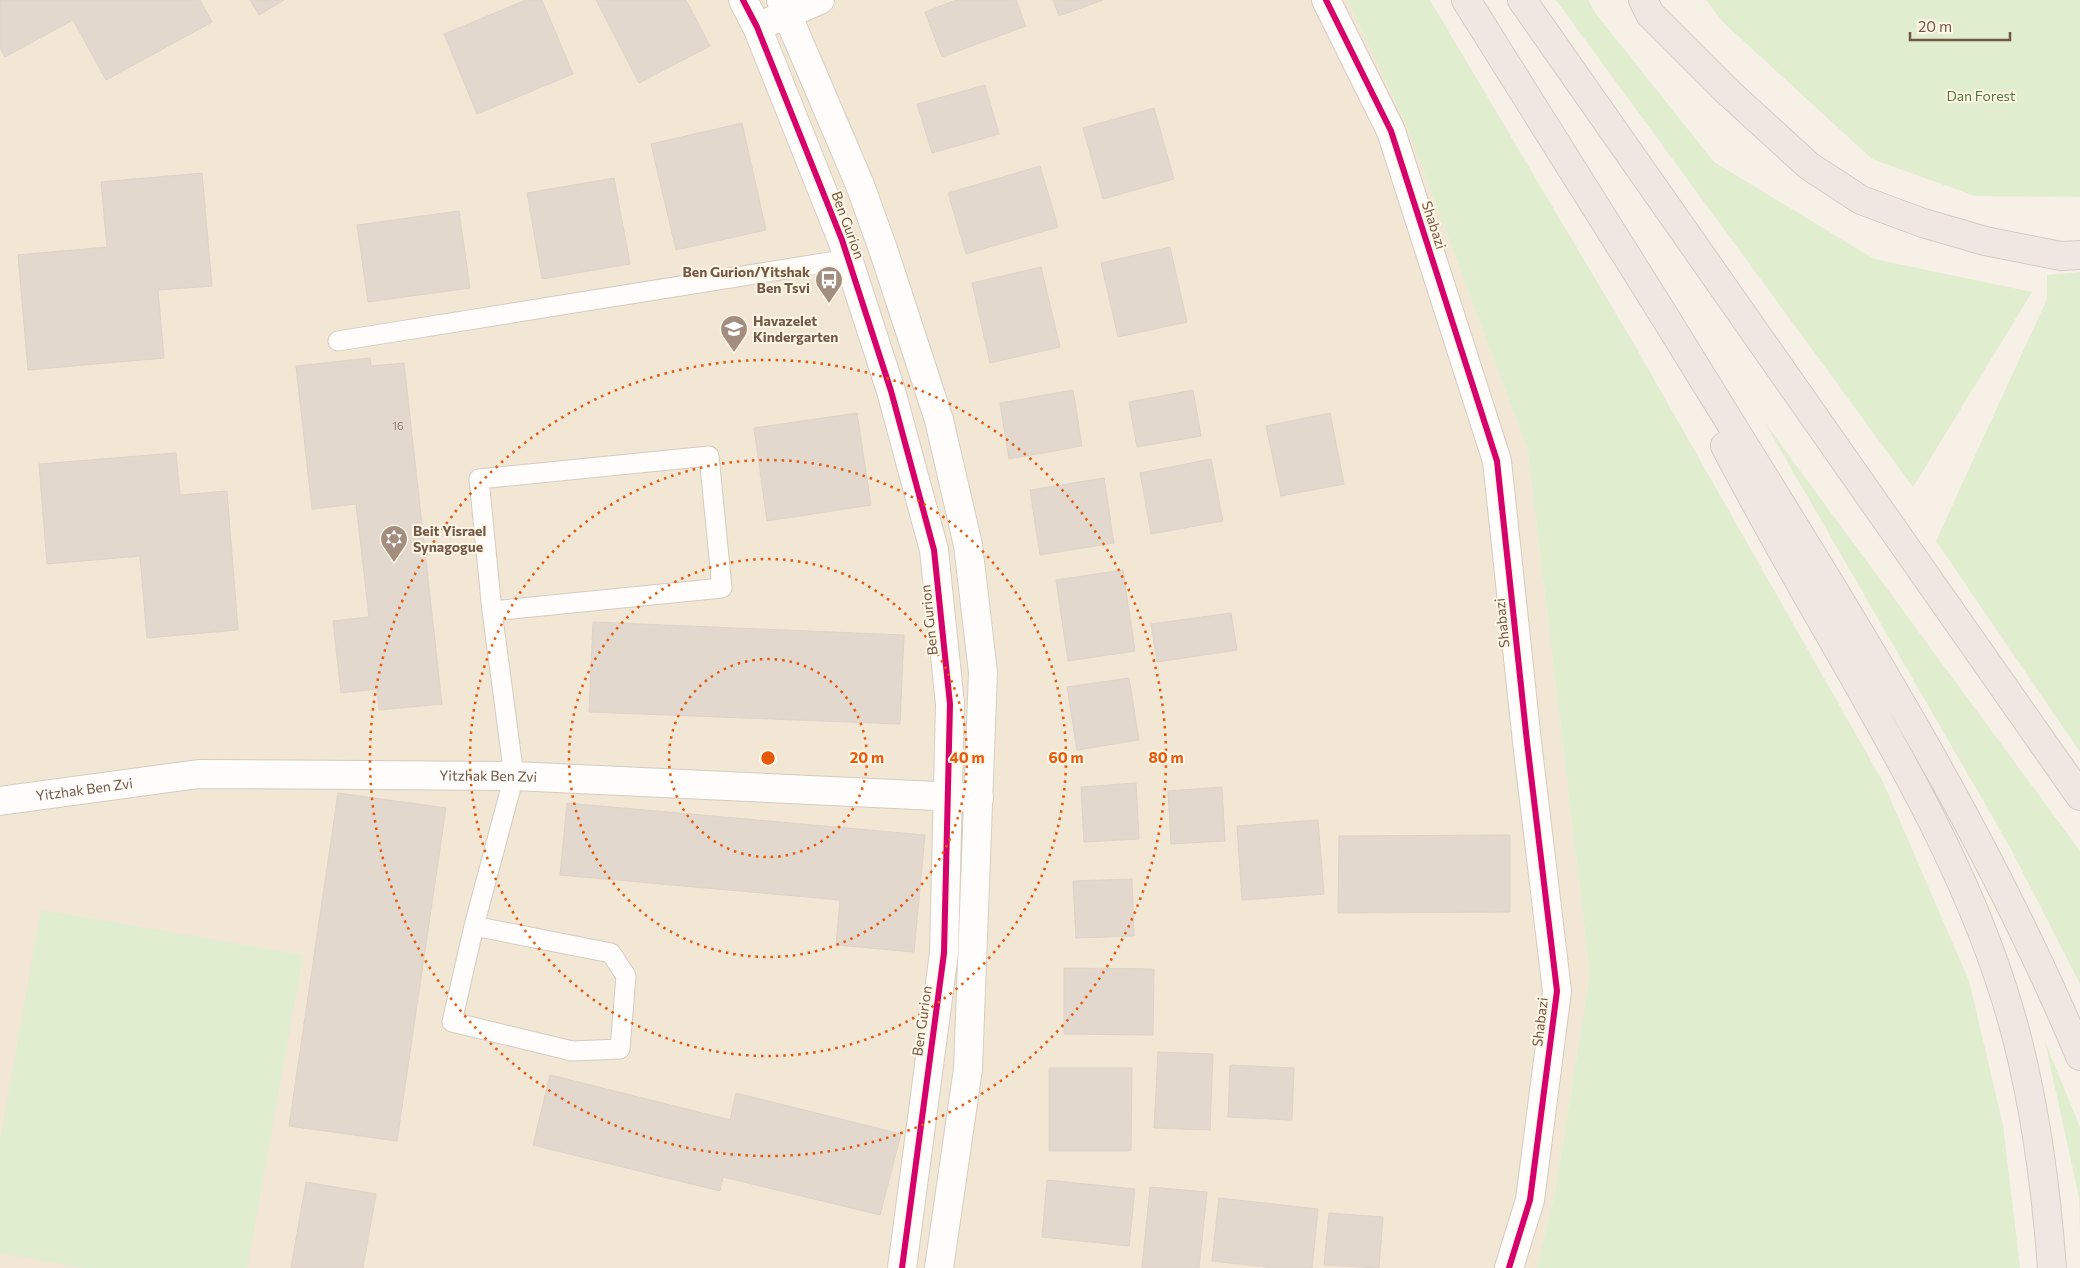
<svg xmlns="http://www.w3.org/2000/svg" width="2080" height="1268" font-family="Commissioner,sans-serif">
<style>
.residential{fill:#f2e6d5}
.green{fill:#e0edcf}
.building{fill:#e3d8cd;stroke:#dfd3c8}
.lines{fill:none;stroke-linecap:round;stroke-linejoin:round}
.lane-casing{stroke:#d5cbc1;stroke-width:21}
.street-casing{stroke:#d5cbc1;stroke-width:30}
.secondary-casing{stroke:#d7cdc2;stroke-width:30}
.highway-casing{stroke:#d5cbc3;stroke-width:30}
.lane{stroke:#fefdfb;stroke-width:19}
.street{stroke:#fefdfb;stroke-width:28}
.secondary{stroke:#fefdfb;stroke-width:28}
.highway{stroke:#f0e7e2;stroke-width:28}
.cycleway-casing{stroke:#fff6e6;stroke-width:9}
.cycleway{stroke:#d6006c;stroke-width:6}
.ring{fill:none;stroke:#e8590c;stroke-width:2.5;stroke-dasharray:2.5 5}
.labels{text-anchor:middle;stroke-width:4;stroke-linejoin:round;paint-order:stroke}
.number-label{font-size:11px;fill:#927a6a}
.park-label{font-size:14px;fill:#4d7b3d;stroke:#fff6e6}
.street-label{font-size:14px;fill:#745846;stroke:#fff6e6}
.poi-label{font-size:14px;font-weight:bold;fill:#745846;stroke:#fff6e6;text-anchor:start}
.centre{fill:#e8590c;stroke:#fff6e6;stroke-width:2.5}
.ring-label{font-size:15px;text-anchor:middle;font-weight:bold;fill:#e8590c;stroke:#fff6e6;stroke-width:4;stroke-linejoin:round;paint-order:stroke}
</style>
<rect width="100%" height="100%" fill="#f6f0e6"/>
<!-- residential -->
<path class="residential" d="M0 0H1347L1406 124 1528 451 1590 974 1554 1196 1537 1268H0Z"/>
<!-- green -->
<path class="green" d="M1347 0H1430L1638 351 1883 782 1969 981 2003 1125 2020 1268H1537L1554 1196 1590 974 1528 451 1406 124Z
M1556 0H1588L1596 14 1714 162 1874 259 2032 292 1913 487Z
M1706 0H2080V197L1975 196 1872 159 1723 22Z
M2080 272V752L1936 541 2047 299V275Z
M1765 423 2080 851V984L2011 849Z
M41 910 303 955 247 1268H84L0 1253V1142Z
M2045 1042 2080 1127V1230L2079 1197Z"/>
<!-- building -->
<path class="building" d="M0 0H200L212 22 106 80 73 20 5 57 0 48Z
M250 0H284L259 15Z
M526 0H542L573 74 477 114 444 34Z
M596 0H686L710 46 639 83Z
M956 0H1016L1026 26 942 57 925 12Z
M1053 0H1103L1059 16Z
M985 85 999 134 932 153 917 104Z
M1154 108 1174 179 1103 199 1083 128Z
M742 123 766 230 676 250 651 144Z
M1040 166 1058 227 966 254 948 193Z
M202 173 212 286 158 290 164 358 28 370 18 255 107 247 101 182Z
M614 178 630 264 542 279 527 193Z
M459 211 470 288 368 302 357 225Z
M1170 247 1187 322 1118 337 1101 263Z
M1041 267 1060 347 990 363 972 283Z
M370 358 371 366 404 363 442 704 379 710 377 689 341 693 333 621 369 617 356 504 312 509 296 366Z
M1073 390 1082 446 1009 459 1000 403Z
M1193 390 1201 436 1137 447 1129 402Z
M857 413 871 505 767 521 754 428Z
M1330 413 1344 484 1281 496 1266 426Z
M176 453 180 495 227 491 238 630 147 638 140 556 47 564 39 464Z
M1211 459 1223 521 1151 534 1140 473Z
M1104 478 1114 543 1040 555 1030 490Z
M1123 570 1135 651 1068 661 1056 580Z
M1231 613 1237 650 1157 662 1151 624Z
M593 622 904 635 900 724 589 712Z
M1129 678 1139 740 1077 750 1067 687Z
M1136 783 1139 839 1084 842 1081 787Z
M1222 787 1225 841 1171 844 1168 791Z
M338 793 446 808 397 1141 289 1126Z
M567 803 925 835 914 952 836 945 840 900 560 875Z
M1318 820 1324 894 1242 900 1237 826Z
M1510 835V912L1338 913 1339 836Z
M1132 879 1134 936 1076 938 1073 881Z
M1064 968 1154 969 1153 1035 1064 1034Z
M1158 1052 1213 1054 1210 1130 1154 1128Z
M1230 1065 1294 1068 1292 1120 1228 1117Z
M1049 1068H1132L1131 1151H1049Z
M550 1075 730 1120 736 1093 901 1134 880 1215 723 1177 720 1191 533 1145Z
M1047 1180 1135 1189 1129 1246 1042 1237Z
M306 1182 376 1194 363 1268H291Z
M1150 1187 1207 1192 1199 1268H1142Z
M1219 1198 1318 1209 1312 1268H1274L1212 1261Z
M1329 1213 1383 1217 1379 1268 1324 1265Z"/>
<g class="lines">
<defs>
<path id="lane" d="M338 341 848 259
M474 926 611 953 626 976 620 1049 572 1051 452 1022 474 926 514 776 492 611 479 479 709 456 722 588 492 611"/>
<g id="street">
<path d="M1326 0 1391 131 1497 461 1527 742 1557 991 1530 1200 1509 1268"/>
<path d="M757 27 820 0"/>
<path id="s1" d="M0 801 199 774 514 776 979 798"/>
</g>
<path id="secondary" d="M743 0 757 27 842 240 891 391 934 550 950 704 944 953 902 1268
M781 0 860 185 884 252 939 420 968 545 983 672 968 1069 939 1268"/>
<path id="highway" d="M1466 0C1569 163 1671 326 1772 490 1885 672 1997 857 2080 1056
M1522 0 2080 796
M1643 0 1650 14 1728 92 1809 166 1861 200 1923 223 1985 241 2061 256 2080 255
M1725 446C1762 516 1801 585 1841 654 1902 761 1965 871 2003 990 2032 1079 2045 1174 2052 1268"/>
</defs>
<!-- lane casing -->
<use href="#lane" class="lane-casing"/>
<!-- street casing -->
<use href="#street" class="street-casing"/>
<!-- secondary casing -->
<use href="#secondary" class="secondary-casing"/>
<!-- highway casing -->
<use href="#highway" class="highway-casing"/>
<!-- lane -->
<use href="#lane" class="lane"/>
<!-- street -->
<use href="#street" class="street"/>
<!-- secondary -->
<use href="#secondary" class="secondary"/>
<!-- highway -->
<use href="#highway" class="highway"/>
<defs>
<path id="cycleway" d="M743 0 757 27 842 240 891 391 934 550 950 704 944 953 902 1268
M1326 0 1391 131 1497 461 1527 742 1557 991 1530 1200 1509 1268"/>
</defs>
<!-- cycleway casing -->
<use href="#cycleway" class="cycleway-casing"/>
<!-- cycleway -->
<use href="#cycleway" class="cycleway"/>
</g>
<!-- distance rings -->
<g class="ring">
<circle cx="768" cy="758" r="99"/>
<circle cx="768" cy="758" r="199"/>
<circle cx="768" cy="758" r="298"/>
<circle cx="768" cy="758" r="398"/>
</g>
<!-- icons -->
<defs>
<symbol id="bus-pin" viewBox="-11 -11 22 30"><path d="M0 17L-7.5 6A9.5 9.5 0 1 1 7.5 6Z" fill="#a28d7e" stroke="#fff6e6"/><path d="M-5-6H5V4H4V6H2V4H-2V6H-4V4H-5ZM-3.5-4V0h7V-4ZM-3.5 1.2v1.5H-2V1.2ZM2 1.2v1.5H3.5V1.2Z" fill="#fff"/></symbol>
<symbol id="school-pin" viewBox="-11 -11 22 30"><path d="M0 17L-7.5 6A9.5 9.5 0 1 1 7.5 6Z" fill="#a28d7e" stroke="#fff6e6"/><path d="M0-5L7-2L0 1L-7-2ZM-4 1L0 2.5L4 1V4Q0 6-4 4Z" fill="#fff"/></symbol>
<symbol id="synagogue-pin" viewBox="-11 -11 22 30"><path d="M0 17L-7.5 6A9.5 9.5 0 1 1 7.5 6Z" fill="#a28d7e" stroke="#fff6e6"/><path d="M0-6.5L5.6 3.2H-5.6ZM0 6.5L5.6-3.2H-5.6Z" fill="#fff"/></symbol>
</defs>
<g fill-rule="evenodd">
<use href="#bus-pin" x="813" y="264" width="32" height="43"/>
<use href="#school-pin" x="718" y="313" width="32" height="43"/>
<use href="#synagogue-pin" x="378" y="523" width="32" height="43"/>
</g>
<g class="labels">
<!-- number labels -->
<g class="number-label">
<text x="398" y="430">16</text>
</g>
<!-- park labels -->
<g class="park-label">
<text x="1981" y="101">Dan Forest</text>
</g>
<!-- street labels -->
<g class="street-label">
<text transform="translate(848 225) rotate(70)" y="5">Ben Gurion</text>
<text transform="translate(1434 225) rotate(72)" y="5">Shabazi</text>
<text transform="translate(929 620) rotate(-96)" y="5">Ben Gurion</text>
<text transform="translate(1502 623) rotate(-96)" y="5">Shabazi</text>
<text dy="5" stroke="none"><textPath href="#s1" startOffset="490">Yitzhak Ben Zvi</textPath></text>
<text dy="5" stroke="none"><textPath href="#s1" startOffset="85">Yitzhak Ben Zvi</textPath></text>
<text transform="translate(922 1021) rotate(-82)" y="5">Ben Gurion</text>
<text transform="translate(1540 1022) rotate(-83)" y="5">Shabazi</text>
</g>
<!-- poi labels -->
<g class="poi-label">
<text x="810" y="277" text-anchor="end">Ben Gurion/Yitshak<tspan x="810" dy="16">Ben Tsvi</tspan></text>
<text x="753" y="326">Havazelet<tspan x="753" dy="16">Kindergarten</tspan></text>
<text x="413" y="536">Beit Yisrael<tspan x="413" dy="16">Synagogue</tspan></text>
</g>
</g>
<circle cx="768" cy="758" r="8" class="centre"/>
<g class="ring-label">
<text x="867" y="763">20 m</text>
<text x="967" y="763">40 m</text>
<text x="1066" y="763">60 m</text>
<text x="1166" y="763">80 m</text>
</g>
<!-- scale -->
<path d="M1910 32v8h100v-8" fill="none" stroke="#745846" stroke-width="2.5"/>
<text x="1918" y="32" font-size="15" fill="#745846" stroke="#fff6e6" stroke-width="4" paint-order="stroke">20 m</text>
</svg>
